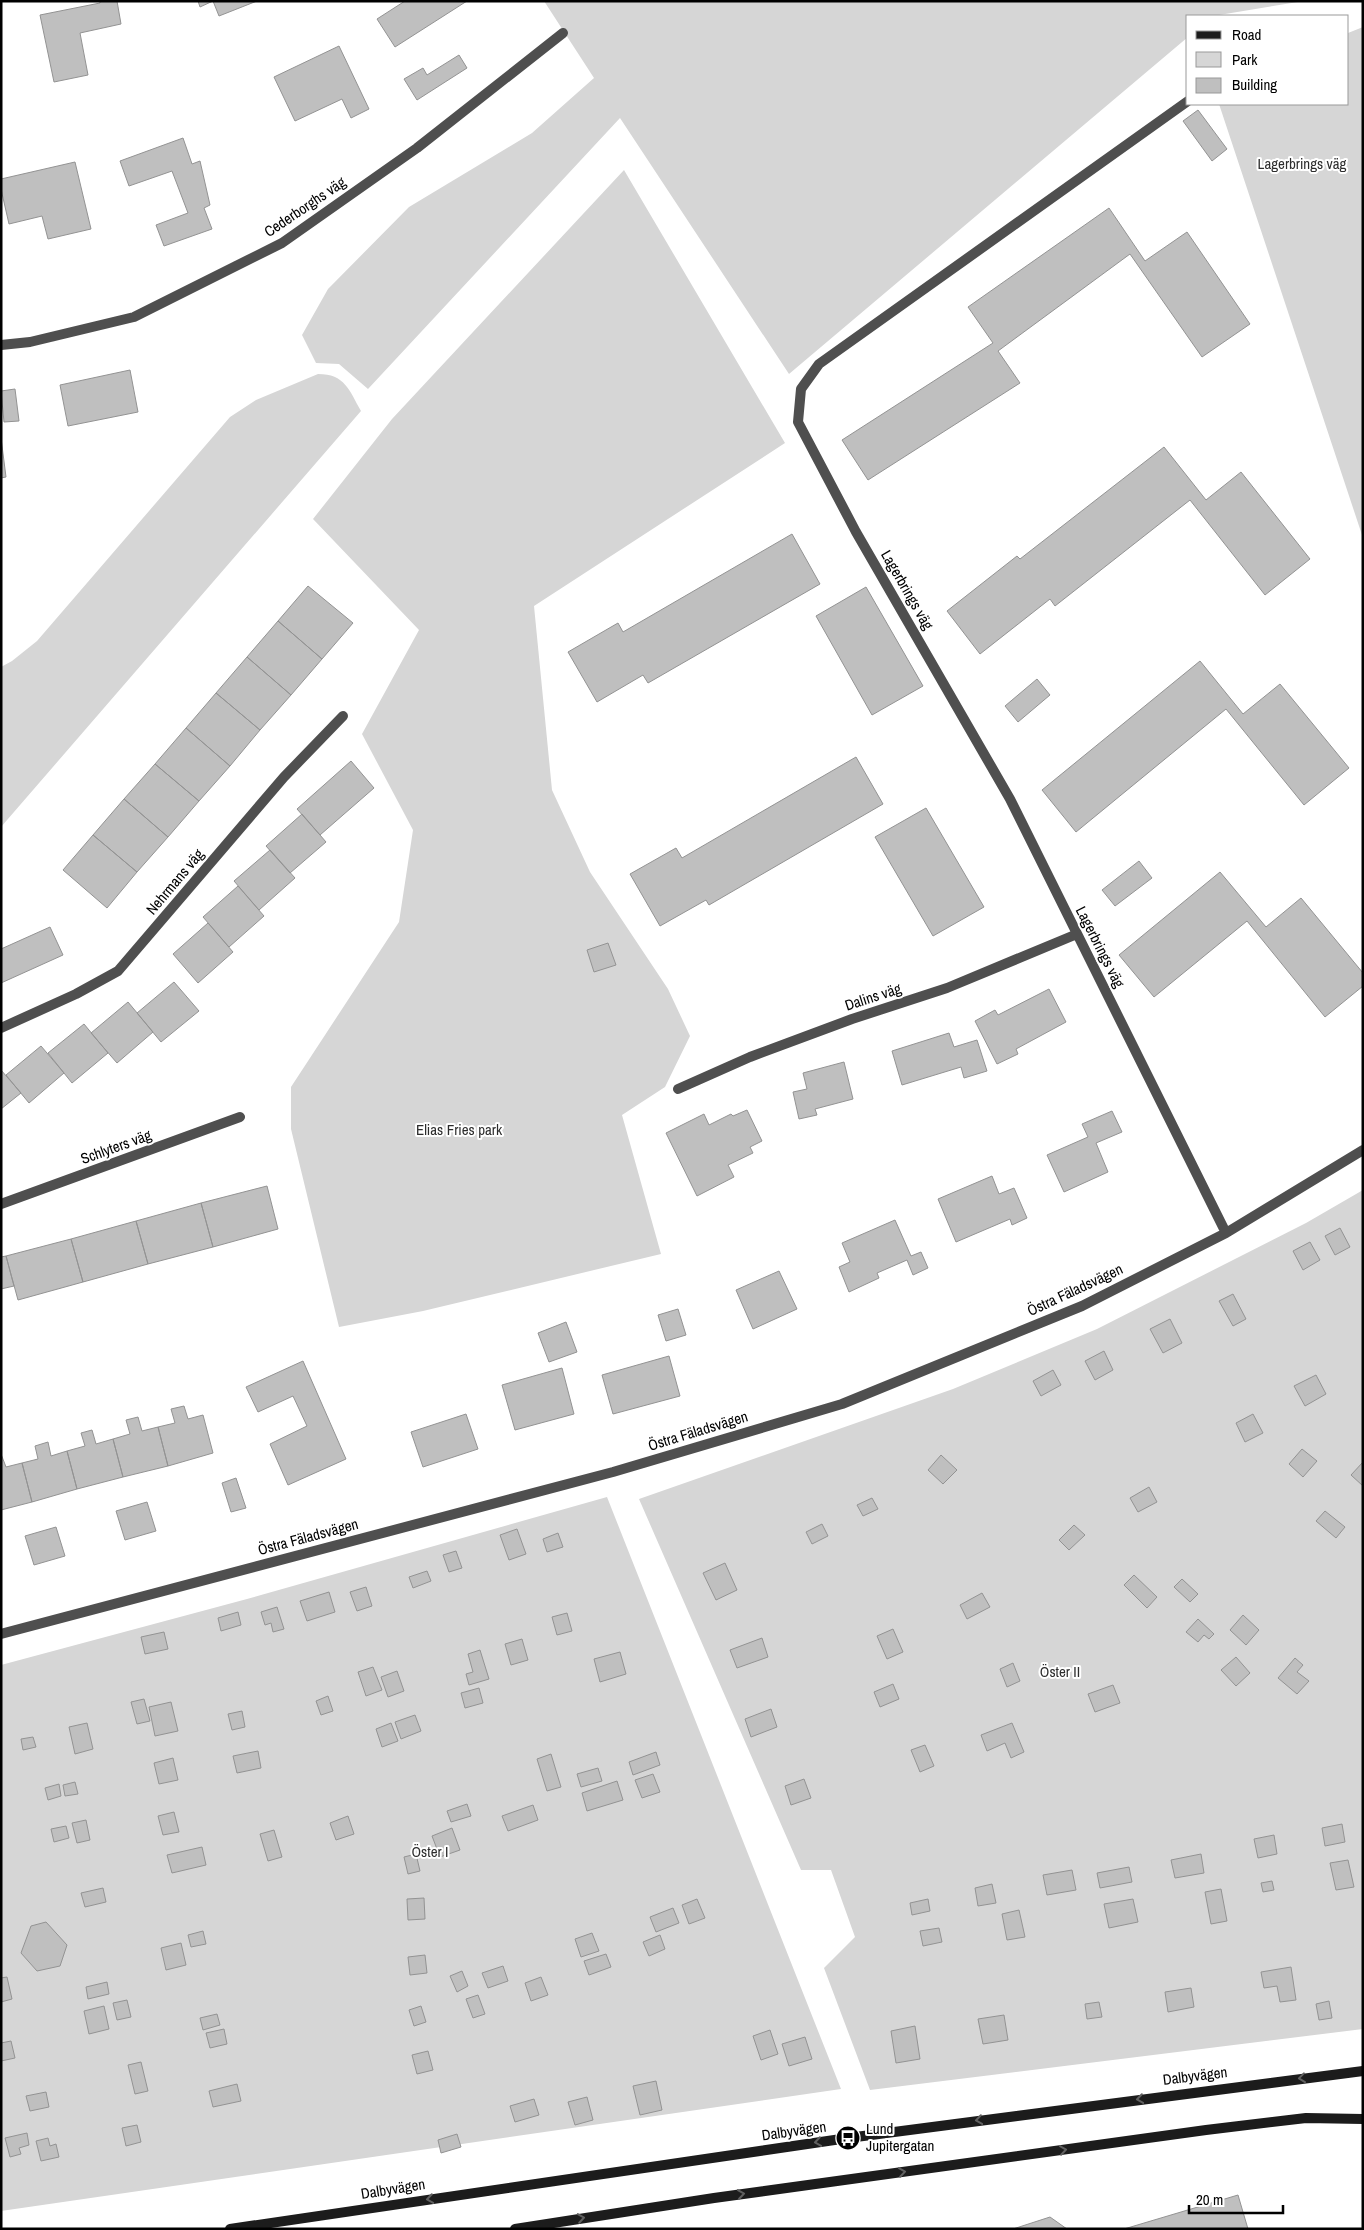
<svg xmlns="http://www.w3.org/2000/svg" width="1364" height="2230" font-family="'Archivo Narrow',sans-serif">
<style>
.green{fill:#d6d6d6}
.building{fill:#bfbfbf;stroke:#939393}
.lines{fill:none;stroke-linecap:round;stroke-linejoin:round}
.minor{stroke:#4f4f4f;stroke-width:10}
.secondary{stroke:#1c1c1c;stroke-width:10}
.oneway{stroke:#606060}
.labels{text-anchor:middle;stroke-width:4;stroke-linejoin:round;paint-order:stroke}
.park-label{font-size:15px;fill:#2d2d2d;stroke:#fff}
.street-label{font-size:15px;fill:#000;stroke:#fff}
.poi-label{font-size:15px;fill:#000;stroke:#fff;text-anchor:start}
</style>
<rect width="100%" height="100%" fill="#fff"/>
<!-- green -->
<path class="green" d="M544 1H1304L1213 16H1188V37L789 374 620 118 368 389 339 364 316 363 302 335 328 289 409 207 532 133 594 78Z
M1363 27V538L1219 104H1348V33Z
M624 170 785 443 534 606 552 790 590 872 668 989 690 1036 665 1087 622 1115 661 1254 423 1311 339 1327 291 1129V1087L399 922 413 830 362 734 419 630 313 519 392 419Z
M318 374C345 374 349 390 361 411L1 827V667L12 661 37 641 230 417 256 400Z
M1363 1190V2029L870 2090 824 1968 855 1937 831 1870H801L639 1499 953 1389 1097 1329 1306 1223Z
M607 1497 841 2089 1 2211V1665L247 1599Z"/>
<!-- building -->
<path class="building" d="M100 1H117L121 24 80 33 88 75 54 82 40 15 100 3Z
M198 1H257L219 16 213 1 200 7Z
M405 1H467L395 47 377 19Z
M339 46 369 109 351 118 342 99 295 121 274 77Z
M459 55 467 68 417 100 404 79 423 68 427 75Z
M1198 110 1227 149 1212 161 1183 121Z
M183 138 192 164 200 161 210 205 204 208 212 229 164 246 156 225 188 213 172 171 129 186 120 161Z
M75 162 91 229 48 239 42 216 9 224 1 189V179Z
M1109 208 1145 261 1187 232 1250 324 1202 357 1130 254 998 351 1020 383 868 480 842 440 993 343 968 307Z
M130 370 138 412 68 426 60 385Z
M15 389 19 421 4 422 1 391Z
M1 438 6 477 1 478Z
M1164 447 1206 500 1241 472 1310 559 1265 595 1190 500 1055 606 1050 599 980 654 947 611 1017 556 1020 559Z
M792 534 820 584 648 683 643 675 597 702 568 652 618 623 623 632Z
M308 586 353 623 322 659 278 621Z
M866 587 923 686 872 715 816 616Z
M278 621 322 659 291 695 247 657Z
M247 657 291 695 260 730 216 693Z
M1200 661 1243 714 1280 684 1349 768 1304 805 1226 709 1076 832 1042 790Z
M1037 679 1050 695 1018 722 1005 706Z
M216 693 260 730 230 766 186 728Z
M186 728 230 766 199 801 155 764Z
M856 757 883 804 709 905 706 900 660 926 630 874 676 848 682 858Z
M351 761 374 788 320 835 297 809Z
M155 764 199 801 168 837 124 799Z
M124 799 168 837 137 872 93 835Z
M926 808 984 907 933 936 875 837Z
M302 814 326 842 290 873 266 846Z
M93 835 137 872 107 908 63 870Z
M270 850 295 878 259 910 234 881Z
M1139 861 1152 878 1115 906 1102 890Z
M1220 872 1266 927 1301 898 1363 973V986L1325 1017 1247 921 1154 997 1119 955Z
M238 886 264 916 229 947 203 917Z
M208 923 233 952 198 983 173 954Z
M50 927 63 955 1 983V949Z
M608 943 616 965 594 972 587 950Z
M174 982 199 1011 161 1042 137 1013Z
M1049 989 1066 1022 1016 1049 1018 1054 997 1064 975 1021 995 1010 998 1015Z
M128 1002 153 1032 117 1063 91 1033Z
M84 1024 108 1053 72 1083 48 1053Z
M949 1033 954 1047 977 1040 987 1071 964 1078 961 1067 902 1085 892 1051Z
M41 1046 64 1073 29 1103 6 1075Z
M844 1062 853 1099 815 1109 817 1115 799 1119 793 1092 807 1089 803 1073Z
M1 1070 21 1093 1 1109Z
M747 1110 762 1141 750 1147 753 1153 728 1165 734 1177 697 1196 666 1133 704 1114 709 1125 731 1114 733 1116Z
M1112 1111 1122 1132 1096 1143 1108 1172 1064 1192 1047 1155 1088 1137 1082 1124Z
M992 1176 999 1194 1014 1188 1027 1218 1012 1225 1010 1219 956 1242 938 1199Z
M267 1186 278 1229 213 1247 201 1203Z
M201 1203 213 1247 148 1264 136 1221Z
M895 1220 911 1256 921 1252 928 1268 913 1275 907 1260 877 1273 879 1278 849 1292 839 1267 850 1262 842 1243Z
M136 1221 148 1264 83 1282 71 1239Z
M1340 1228 1350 1247 1335 1255 1325 1236Z
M71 1239 83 1282 18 1300 6 1256Z
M1310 1242 1320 1260 1303 1270 1293 1251Z
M6 1256 14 1286 1 1289V1257Z
M779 1271 797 1309 753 1329 736 1290Z
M1233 1294 1246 1319 1233 1326 1219 1301Z
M678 1309 686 1335 666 1341 658 1315Z
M1170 1319 1182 1343 1163 1353 1150 1329Z
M566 1322 577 1352 549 1362 538 1333Z
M1104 1351 1113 1370 1095 1380 1085 1361Z
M669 1356 680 1396 613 1414 602 1375Z
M303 1361 346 1459 288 1485 270 1444 307 1426 293 1396 258 1412 246 1387Z
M562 1368 574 1414 515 1430 502 1385Z
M1053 1370 1061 1385 1041 1396 1033 1381Z
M1316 1375 1326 1394 1305 1406 1294 1386Z
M184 1406 188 1419 203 1415 213 1453 168 1466 158 1427 175 1423 171 1409Z
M466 1414 478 1449 423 1467 411 1432Z
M1253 1414 1263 1433 1245 1442 1236 1423Z
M138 1417 142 1431 158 1427 168 1466 123 1477 113 1439 130 1434 126 1420Z
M92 1430 96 1444 113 1439 123 1477 77 1489 67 1451 85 1446 81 1433Z
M48 1442 51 1456 67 1451 77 1489 32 1502 22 1463 38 1459 35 1446Z
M1302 1449 1317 1461 1303 1477 1289 1464Z
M1 1454 6 1467 22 1463 32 1502 1 1510Z
M941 1455 957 1470 943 1484 928 1470Z
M1363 1462V1486L1351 1475Z
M236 1478 246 1508 231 1512 222 1483Z
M1149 1487 1157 1502 1138 1512 1130 1498Z
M872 1498 878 1509 863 1516 857 1505Z
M147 1502 156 1531 125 1540 116 1511Z
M1325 1511 1345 1527 1336 1538 1316 1521Z
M822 1524 828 1536 812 1544 806 1532Z
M1074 1525 1085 1535 1069 1550 1059 1540Z
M56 1527 65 1556 34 1565 25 1536Z
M517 1529 526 1554 509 1560 500 1535Z
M558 1533 563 1547 547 1552 543 1539Z
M456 1551 462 1568 449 1572 443 1555Z
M725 1563 737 1590 716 1600 703 1573Z
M427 1571 431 1581 413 1588 409 1577Z
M1134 1575 1157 1597 1147 1608 1124 1585Z
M1182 1579 1198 1594 1190 1602 1174 1587Z
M366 1587 372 1606 357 1611 350 1592Z
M329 1592 335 1612 307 1621 300 1601Z
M982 1593 990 1607 967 1619 960 1605Z
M277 1607 284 1629 273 1632 271 1623 265 1625 261 1612Z
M238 1612 241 1625 221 1631 218 1618Z
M567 1613 572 1631 557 1635 552 1617Z
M1243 1615 1259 1630 1246 1645 1230 1630Z
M1198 1619 1214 1634 1209 1639 1204 1635 1198 1642 1186 1632Z
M893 1629 903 1652 887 1659 877 1636Z
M164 1632 168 1649 145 1654 141 1637Z
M762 1638 768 1657 737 1668 730 1650Z
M522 1639 528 1660 511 1665 505 1644Z
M480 1650 489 1679 469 1685 466 1674 473 1672 468 1654Z
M620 1652 626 1674 600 1682 594 1659Z
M1236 1657 1250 1673 1236 1686 1221 1670Z
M1295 1658 1303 1665 1297 1672 1309 1681 1297 1694 1278 1678Z
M1013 1663 1020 1681 1007 1687 1000 1669Z
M373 1667 382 1690 366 1696 358 1672Z
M397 1671 404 1691 388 1697 381 1677Z
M893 1684 899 1699 880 1707 874 1692Z
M1113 1685 1120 1703 1095 1712 1088 1694Z
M479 1688 483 1703 465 1708 461 1693Z
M328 1696 333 1711 321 1715 316 1701Z
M144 1699 150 1721 137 1724 131 1702Z
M171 1702 178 1731 155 1736 149 1707Z
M771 1709 777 1727 751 1737 745 1719Z
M242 1711 245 1727 232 1730 228 1714Z
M415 1715 421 1731 401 1739 395 1722Z
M87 1723 93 1749 75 1754 69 1727Z
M391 1723 398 1741 382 1747 376 1729Z
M1012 1723 1024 1752 1011 1758 1005 1743 987 1751 981 1735Z
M33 1737 36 1747 23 1750 21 1739Z
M925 1745 934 1766 920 1772 911 1750Z
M258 1751 261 1768 237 1773 233 1756Z
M656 1752 660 1765 633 1775 629 1762Z
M551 1754 561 1787 547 1791 537 1759Z
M173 1758 178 1780 159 1784 154 1763Z
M598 1768 602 1781 581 1787 577 1774Z
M653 1774 660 1792 642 1798 635 1780Z
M804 1779 811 1798 791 1805 785 1786Z
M617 1781 623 1800 587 1811 582 1793Z
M75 1782 78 1794 65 1796 63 1785Z
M59 1784 61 1796 48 1800 45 1788Z
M467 1804 471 1816 451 1822 447 1811Z
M533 1805 538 1820 508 1831 502 1816Z
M174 1812 179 1832 163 1835 158 1816Z
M348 1816 354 1834 336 1840 330 1823Z
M86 1820 90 1840 77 1843 72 1823Z
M1342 1824 1345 1842 1325 1846 1322 1828Z
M66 1826 69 1838 54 1842 51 1829Z
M452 1828 460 1850 440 1857 432 1836Z
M274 1830 282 1857 268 1861 260 1834Z
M1274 1835 1277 1854 1258 1858 1254 1839Z
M202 1847 206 1865 172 1873 167 1855Z
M416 1854 420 1871 408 1874 404 1857Z
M1201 1854 1204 1873 1175 1878 1171 1860Z
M1348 1860 1354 1887 1336 1890 1330 1863Z
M1129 1867 1132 1882 1100 1888 1097 1873Z
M1072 1870 1076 1890 1047 1895 1043 1875Z
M1272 1881 1274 1890 1263 1892 1261 1883Z
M992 1884 996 1903 978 1906 975 1888Z
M103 1888 106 1902 85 1907 81 1893Z
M1221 1889 1227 1921 1211 1924 1205 1892Z
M424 1898 425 1919 408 1920 407 1899Z
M697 1899 705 1918 689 1924 682 1905Z
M928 1899 930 1911 912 1915 910 1903Z
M1133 1899 1138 1922 1109 1928 1104 1904Z
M673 1908 679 1923 656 1932 650 1917Z
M1019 1910 1025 1937 1007 1940 1002 1914Z
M46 1922 67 1945 60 1966 37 1971 21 1953 31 1926Z
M939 1928 942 1942 923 1946 920 1931Z
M203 1931 206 1944 191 1947 188 1935Z
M592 1933 599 1951 581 1957 575 1939Z
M660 1935 665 1949 649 1956 643 1942Z
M181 1943 186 1965 166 1970 161 1948Z
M606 1954 611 1967 589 1975 584 1961Z
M425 1955 427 1973 410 1975 408 1957Z
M503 1966 508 1981 488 1988 482 1973Z
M1291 1967 1296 2000 1280 2002 1277 1986 1264 1988 1261 1972Z
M462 1971 468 1986 457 1992 450 1976Z
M7 1977 12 1999 1 2002V1978Z
M541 1977 548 1995 531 2001 525 1983Z
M107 1982 109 1994 88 1999 86 1987Z
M1191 1988 1194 2007 1168 2012 1165 1992Z
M478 1995 485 2014 473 2018 466 1999Z
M127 2000 131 2017 117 2020 113 2003Z
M1329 2001 1332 2018 1319 2020 1316 2004Z
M1099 2002 1102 2017 1087 2019 1085 2004Z
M104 2006 109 2029 89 2034 84 2011Z
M421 2006 426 2022 414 2026 409 2010Z
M217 2014 220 2025 203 2030 200 2018Z
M1004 2015 1008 2040 983 2044 978 2019Z
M915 2026 920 2059 896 2063 891 2031Z
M224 2029 227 2044 210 2048 206 2033Z
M770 2030 778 2054 761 2060 753 2036Z
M805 2037 812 2059 789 2066 782 2044Z
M11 2041 15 2058 1 2061V2043Z
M428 2051 433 2070 417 2074 412 2055Z
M141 2062 148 2091 135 2094 128 2065Z
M656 2081 662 2110 640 2115 633 2086Z
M237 2084 241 2101 213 2107 209 2091Z
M46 2092 49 2107 30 2111 26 2096Z
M587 2097 593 2120 575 2125 568 2102Z
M534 2099 539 2115 515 2122 510 2106Z
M137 2125 141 2142 126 2146 122 2128Z
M27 2133 29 2145 19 2148 21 2154 10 2157 5 2138Z
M457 2134 461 2147 441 2153 438 2140Z
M48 2138 50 2146 56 2144 59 2157 41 2161 36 2141Z
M1238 2195 1248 2229H1124Z
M1050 2217 1067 2229H1013Z"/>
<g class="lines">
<!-- minor -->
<path class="minor" d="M1188 101 819 364 801 389 798 422 856 532 1010 799 1226 1233
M1 345 30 342 134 317 282 243 417 148 563 33
M1 1028 76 994 118 971 284 777 343 716
M678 1089 750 1057 852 1019 947 988 1077 934
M1 1204 240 1117
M1 1634 613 1472 842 1404 1082 1306 1226 1233 1363 1150"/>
<!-- secondary -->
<path class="secondary" d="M230 2229 848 2138 1363 2071
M515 2229 714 2198 1206 2130 1306 2118 1363 2119"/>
</g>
<!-- one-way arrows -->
<defs><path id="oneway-chevron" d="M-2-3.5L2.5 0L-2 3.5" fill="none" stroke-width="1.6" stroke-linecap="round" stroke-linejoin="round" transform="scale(1.25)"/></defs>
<g class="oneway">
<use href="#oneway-chevron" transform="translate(1302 2078) rotate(173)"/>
<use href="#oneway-chevron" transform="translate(1140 2099) rotate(172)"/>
<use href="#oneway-chevron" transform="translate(979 2120) rotate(172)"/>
<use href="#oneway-chevron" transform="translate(818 2142) rotate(172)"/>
<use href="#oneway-chevron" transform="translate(1063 2150) rotate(-8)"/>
<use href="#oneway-chevron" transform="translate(902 2172) rotate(-8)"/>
<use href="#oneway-chevron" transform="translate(741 2194) rotate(-8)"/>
<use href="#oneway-chevron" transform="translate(430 2199) rotate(171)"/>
<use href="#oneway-chevron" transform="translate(581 2218) rotate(-9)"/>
</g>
<!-- icons -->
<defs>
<symbol id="bus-disc" viewBox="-11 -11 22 22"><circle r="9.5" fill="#000" stroke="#fff"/><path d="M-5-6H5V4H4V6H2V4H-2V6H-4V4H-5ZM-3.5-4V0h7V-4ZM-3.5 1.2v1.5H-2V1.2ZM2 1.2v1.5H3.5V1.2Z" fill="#fff"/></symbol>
</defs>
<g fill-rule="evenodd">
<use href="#bus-disc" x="834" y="2124" width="28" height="28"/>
</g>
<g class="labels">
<!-- park labels -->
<g class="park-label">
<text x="1302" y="169">Lagerbrings väg</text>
<text x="459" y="1135">Elias Fries park</text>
<text x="1060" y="1677">Öster II</text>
<text x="430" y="1857">Öster I</text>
</g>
<!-- street labels -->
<g class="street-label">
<text transform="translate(305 207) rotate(-34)" y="5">Cederborghs väg</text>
<text transform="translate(907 590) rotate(60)" y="5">Lagerbrings väg</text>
<text transform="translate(175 882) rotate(-50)" y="5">Nehrmans väg</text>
<text transform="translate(1100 947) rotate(63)" y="5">Lagerbrings väg</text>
<text transform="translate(873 997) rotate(-18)" y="5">Dalins väg</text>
<text transform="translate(116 1147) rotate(-20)" y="5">Schlyters väg</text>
<text transform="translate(1075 1290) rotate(-25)" y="5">Östra Fäladsvägen</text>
<text transform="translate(698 1431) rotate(-17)" y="5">Östra Fäladsvägen</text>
<text transform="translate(308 1537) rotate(-15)" y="5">Östra Fäladsvägen</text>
<text transform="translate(1195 2076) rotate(-7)" y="5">Dalbyvägen</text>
<text transform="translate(794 2131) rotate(-8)" y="5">Dalbyvägen</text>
<text transform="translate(393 2189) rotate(-9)" y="5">Dalbyvägen</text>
</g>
<!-- poi labels -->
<g class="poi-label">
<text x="866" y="2134">Lund<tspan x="866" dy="17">Jupitergatan</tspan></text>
</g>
</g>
<!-- border -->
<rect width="1364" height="2230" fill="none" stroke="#000000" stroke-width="5"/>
<!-- legend -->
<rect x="1186" y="15" width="162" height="90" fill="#ffffff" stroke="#999999"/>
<rect x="1196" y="31" width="25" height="8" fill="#1c1c1c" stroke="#999999"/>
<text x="1232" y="40" font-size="15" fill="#000000">Road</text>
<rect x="1196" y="52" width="25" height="15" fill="#d6d6d6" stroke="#999999"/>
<text x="1232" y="65" font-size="15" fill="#000000">Park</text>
<rect x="1196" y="78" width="25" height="15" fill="#bfbfbf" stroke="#999999"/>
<text x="1232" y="90" font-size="15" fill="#000000">Building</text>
<!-- scale -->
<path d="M1189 2205v8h94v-8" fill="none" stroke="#000000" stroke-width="2.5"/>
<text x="1196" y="2205" font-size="15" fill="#000000" stroke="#ffffff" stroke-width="4" paint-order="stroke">20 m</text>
</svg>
